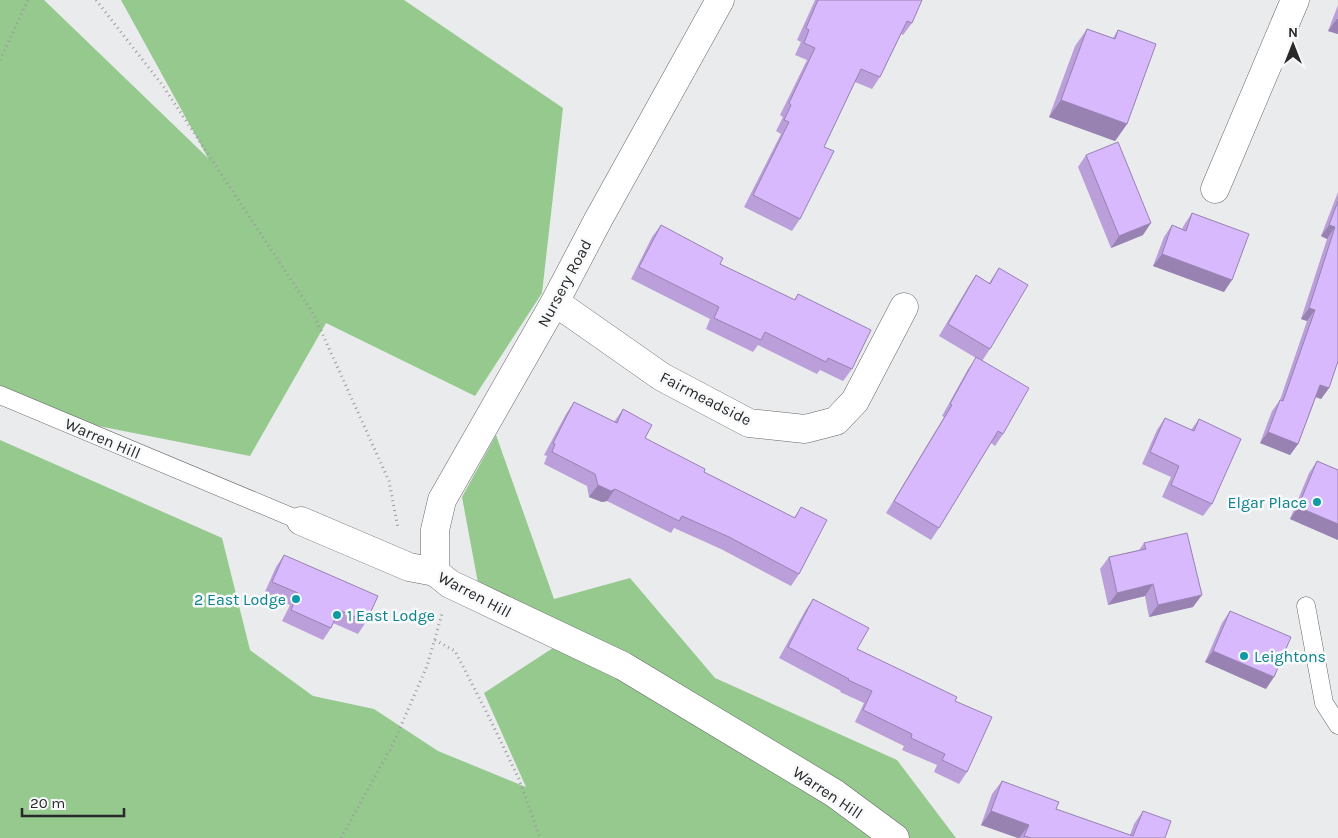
<svg xmlns="http://www.w3.org/2000/svg" width="1338" height="838" font-family="Karla,sans-serif">
<style>
.forest{fill:#95c98e}
.lines{fill:none;stroke-linecap:round;stroke-linejoin:round}
.service-casing{stroke:#656667;stroke-width:19}
.minor-casing{stroke:#656667;stroke-width:29}
.path{stroke:#9b9b9d;stroke-width:3;stroke-dasharray:1 4;stroke-linecap:butt}
.service{stroke:#fff;stroke-width:18}
.minor{stroke:#fff;stroke-width:28}
.wall{fill:#ba9fda}
.shaded-wall{fill:#9782b1}
.building{fill:#d8b9fd;stroke:#9782b1}
.culture-dot{fill:#0f9aa8;stroke:#f8f9fa;stroke-width:2}
.labels{text-anchor:middle;stroke-width:5;stroke-linejoin:round;paint-order:stroke}
.street-label{font-size:16px;fill:#29292a;stroke:#f8f9fa}
.culture-label{font-size:16px;fill:#0d838f;stroke:#f8f9fa;text-anchor:end}
</style>
<rect width="100%" height="100%" fill="#eaebed"/>
<!-- forest -->
<path class="forest" d="M0 0H44L208 158 121 0H404L563 108 542 293 475 396 326 323 250 456 73 421 0 388Z
M496 435 554 599 630 578 715 678 897 760 956 838H0V440L222 538 250 650 313 696 374 709 438 751 526 787 484 693 553 648 481 599 462 497Z"/>
<g class="lines">
<defs>
<path id="service" d="M0 395 301 521
M1306 606 1324 703 1338 725"/>
<path id="minor" d="M1215 189 1295 0
M555 302 662 377 749 423 805 429 836 421 855 401 904 307
M301 521 409 567 435 572 450 584 467 592 623 666 834 793 895 838
M435 572V530L442 500 555 302 598 220 720 0"/>
</defs>
<!-- service casing -->
<use href="#service" class="service-casing"/>
<!-- minor casing -->
<use href="#minor" class="minor-casing"/>
<!-- path -->
<path class="path" d="M96 0 163 86 313 313 389 481 398 528
M0 60 28 0
M435 640 455 651 488 715 519 779 540 838
M341 838 393 744 427 666 442 614"/>
<!-- service -->
<use href="#service" class="service"/>
<!-- minor -->
<use href="#minor" class="minor"/>
</g>
<!-- wall -->
<path class="wall" d="M815 0H922L912 23 903 35 901 34 880 77 872 89 855 82 824 147 800 219 792 231 744 207 781 134 776 131 783 117 780 115 807 60 795 55 801 42 797 40Z
M1338 5V34L1328 31Z
M1087 29 1113 38 1118 30 1127 124 1115 141 1049 117 1075 46Z
M1086 155 1143 235 1111 248 1078 167Z
M1338 192V361L1329 388 1321 399 1316 397 1298 444 1290 455 1260 443 1272 411 1280 400 1307 321 1301 319 1327 239 1321 236Z
M1192 213 1224 292 1153 266 1164 237 1172 225 1182 229 1184 225Z
M661 225 720 264 794 300 798 294 852 369 843 381 820 370 817 374 758 345 753 352 706 329 710 319 631 279 652 237Z
M999 268 990 349 982 361 1003 434 995 446 991 443 939 528 931 540 886 513 944 417 942 416 968 369 976 358 939 336 968 287 976 275 989 283Z
M574 402 614 422 623 409 645 438 704 472 794 518 801 507 799 574 791 586 721 549 674 528 671 533 607 501 602 502 589 497 587 486 544 464 547 456 544 455 566 414Z
M1165 418 1191 430 1199 419 1212 504 1203 516 1162 497 1171 477 1142 464 1157 430Z
M1317 461 1338 470V540L1290 519 1309 473Z
M1144 543 1193 607 1149 617 1145 596 1108 605 1100 569 1109 557 1139 550Z
M284 555 366 622 358 634 333 623 331 628 323 640 282 621 290 605 264 594 276 567Z
M813 599 857 649 955 701 967 772 959 784 934 772 937 765 902 750 904 746 855 722 864 703 840 692 841 691 779 658 805 611Z
M1230 611 1266 689 1205 662 1222 623Z
M1002 781 1056 809 1130 835 1134 824 1143 811 1165 838H1018L981 825 992 794Z"/>
<!-- shaded-wall -->
<path class="shaded-wall" d="M1337 19H1338V34L1328 31Z
M1061 100 1127 124 1115 141 1049 117Z
M1151 223 1143 235 1111 248 1119 236Z
M1329 225 1335 227 1327 239 1321 236Z
M1162 254 1232 280 1224 292 1153 266Z
M1309 308 1315 310 1307 321 1301 319Z
M1320 385 1329 388 1321 399 1313 396Z
M1268 432 1298 444 1290 455 1260 443Z
M598 485 615 489 607 501 602 502 589 497Z
M1298 507 1338 524V540L1290 519Z
M1153 584 1145 596 1108 605 1117 593Z
M1202 595 1193 607 1149 617 1158 605Z
M1213 651 1274 677 1266 689 1205 662Z
M991 811 1029 825 1019 838H1018L981 825Z"/>
<!-- building -->
<path class="building" d="M818 0H922L912 23 907 21 880 77 861 69 824 147 834 151 800 219 753 195 789 122 784 120 791 105 789 103 815 48 804 43 809 30 806 28Z
M1087 29 1115 39 1118 30 1156 44 1127 124 1061 100Z
M1118 142 1151 223 1119 236 1086 155Z
M1338 201V361L1329 388 1320 385 1298 444 1268 432 1280 400 1283 401 1315 310 1309 308 1335 227 1329 225Z
M1192 213 1249 234 1232 280 1162 254 1172 225 1186 231Z
M661 225 723 258 720 264 795 300 798 294 871 330 852 369 828 358 826 362 765 332 761 340 714 318 719 307 639 267Z
M999 268 1028 285 990 349 948 324 976 275 990 284Z
M976 357 1029 388 1003 434 998 431 939 528 894 501 952 405 950 404Z
M574 402 617 423 623 409 652 425 645 438 705 469 704 472 795 518 801 507 827 520 799 574 729 537 682 516 679 521 615 489 611 491 598 485 595 474 552 452 555 444 553 443Z
M1165 418 1194 431 1199 419 1241 439 1212 504 1171 485 1179 466 1150 452Z
M1317 461 1338 470V524L1298 507Z
M1187 533 1202 595 1158 605 1153 584 1117 593 1109 557 1146 549 1144 543Z
M284 555 378 596 366 622 339 610 331 628 291 610 298 593 272 582Z
M813 599 869 628 857 649 957 697 955 701 992 717 967 772 942 760 945 754 911 738 912 734 863 710 872 691 848 680 849 679 788 647Z
M1230 611 1291 637 1274 677 1213 651Z
M1002 781 1059 802 1056 809 1133 836 1143 811 1171 821 1165 838H1031L1024 836 1029 825 991 811Z"/>
<!-- markers -->
<g class="culture-dot">
<circle cx="1317" cy="502" r="5"/>
<circle cx="296" cy="599" r="5"/>
<circle cx="337" cy="615" r="5"/>
<circle cx="1244" cy="656" r="5"/>
</g>
<g class="labels">
<!-- street labels -->
<g class="street-label">
<text transform="translate(564 283) rotate(-62)" y="6">Nursery Road</text>
<text transform="translate(706 398) rotate(27)" y="6">Fairmeadside</text>
<text transform="translate(103 438) rotate(23)" y="6">Warren Hill</text>
<text transform="translate(475 594) rotate(28)" y="6">Warren Hill</text>
<text transform="translate(828 792) rotate(34)" y="6">Warren Hill</text>
</g>
<!-- culture labels -->
<g class="culture-label">
<text x="1307" y="508">Elgar Place</text>
<text x="286" y="605">2 East Lodge</text>
<text x="347" y="621" text-anchor="start">1 East Lodge</text>
<text x="1254" y="662" text-anchor="start">Leightons</text>
</g>
</g>
<!-- north arrow -->
<g transform="translate(1293 45)" stroke="#f8f9fa" stroke-width="4" paint-order="stroke">
<path d="M0-4L9 19L0 12L-9 19Z" fill="#29292a"/>
<text y="-8" font-size="14" font-weight="bold" text-anchor="middle" fill="#29292a">N</text>
</g>
<!-- scale -->
<path d="M22 808v8h102v-8" fill="none" stroke="#29292a" stroke-width="2.5"/>
<text x="30" y="808" font-size="15" fill="#29292a" stroke="#f8f9fa" stroke-width="4" paint-order="stroke">20 m</text>
</svg>
